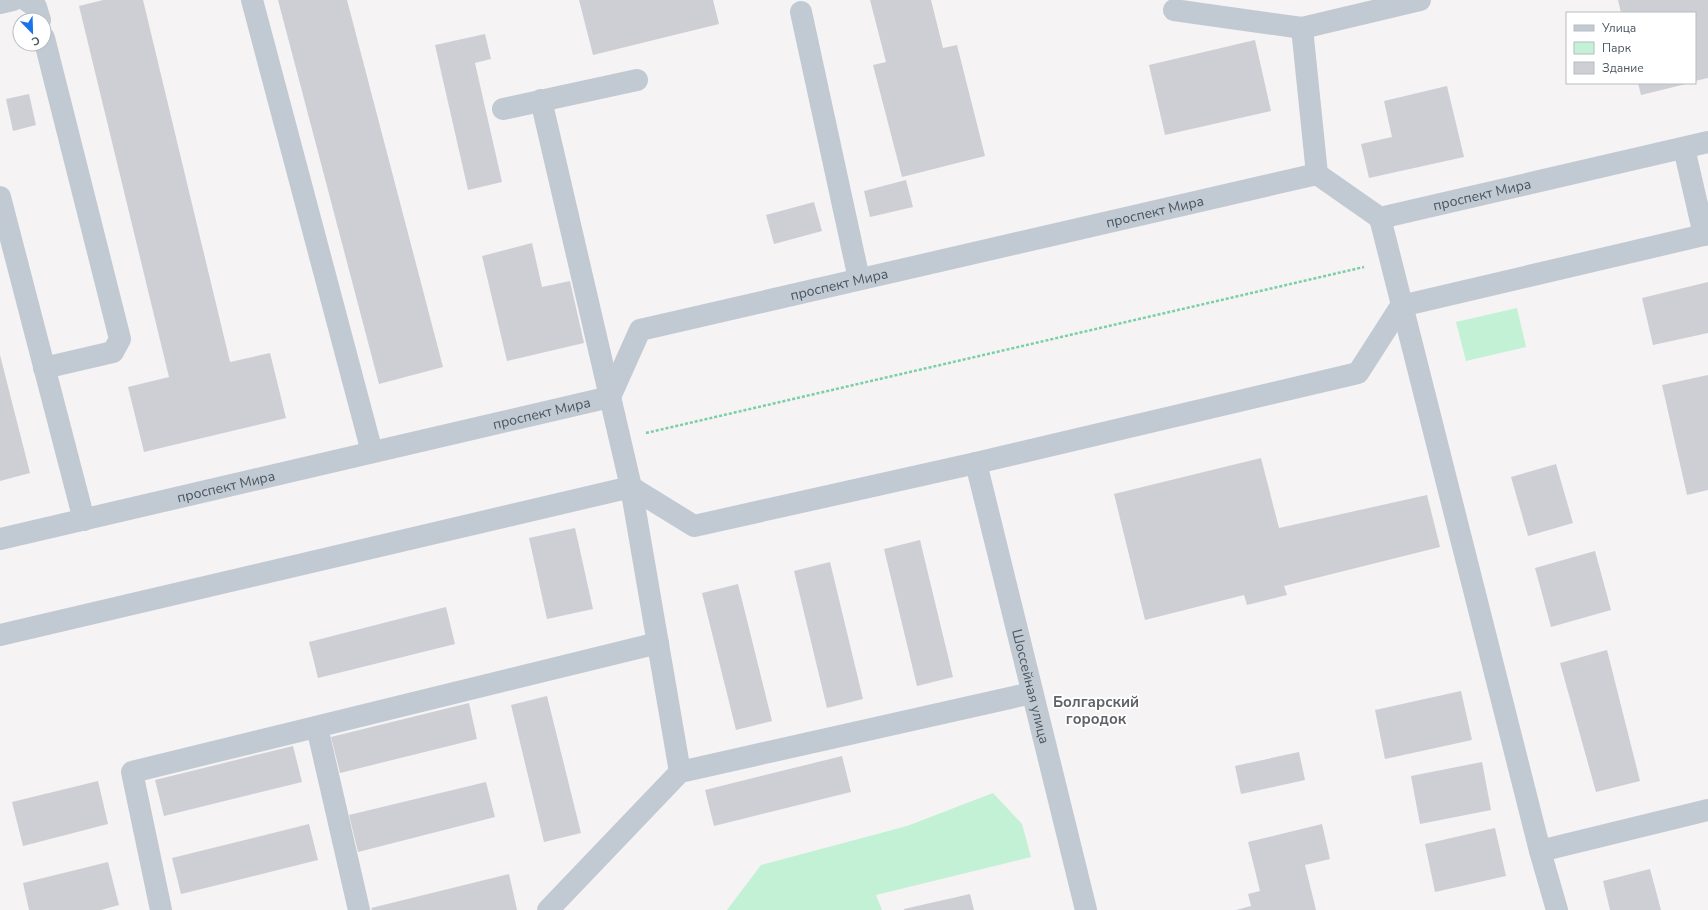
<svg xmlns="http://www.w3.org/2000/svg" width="1708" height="910" font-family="'Nunito Sans',sans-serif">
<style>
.green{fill:#c3f1d5}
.building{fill:#cdcfd5}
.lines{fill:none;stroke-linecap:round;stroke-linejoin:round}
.path{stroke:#7ad0a6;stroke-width:2.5;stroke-dasharray:3 2;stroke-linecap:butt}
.minor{stroke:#c1cad2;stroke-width:22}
.labels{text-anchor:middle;stroke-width:3.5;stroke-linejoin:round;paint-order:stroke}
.street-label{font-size:14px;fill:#4a5661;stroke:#fff}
.neighbourhood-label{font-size:15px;font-weight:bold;fill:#5f6368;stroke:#fff}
</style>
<rect width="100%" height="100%" fill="#f5f3f3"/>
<!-- green -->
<path class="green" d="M1517 308 1526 347 1466 361 1456 322Z
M993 793 1022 824 1031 857 876 895 882 910H727L761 865 907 826Z"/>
<!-- building -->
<path class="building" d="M103 0H143L230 362 270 353 286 418 144 452 128 387 169 377 79 6Z
M278 0H347L443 367 379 384Z
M579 0H713L719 24 593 55Z
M870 0H931L943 48 957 45 985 156 902 177 873 65 886 62Z
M1618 0H1708V78L1695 81V13H1621Z
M485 34 491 59 475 63 502 182 468 190 435 45Z
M1255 40 1271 111 1165 135 1149 65Z
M1638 83H1686V84L1641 95Z
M1447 86 1464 157 1369 178 1361 144 1392 137 1384 101Z
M29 94 36 125 13 131 6 99Z
M906 180 913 207 870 217 864 191Z
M814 202 822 231 774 244 766 215Z
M532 243 542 287 570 281 584 343 507 361 482 256Z
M1708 282V333L1653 345 1642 298Z
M0 355 30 473 0 481Z
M1708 375V490L1687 495 1662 385Z
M1261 458 1279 528 1427 495 1440 547 1284 586 1287 595 1247 605 1244 595 1145 620 1114 494Z
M1556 464 1573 523 1528 536 1511 477Z
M575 528 593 609 547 619 529 538Z
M920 540 953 677 917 686 884 549Z
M1595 551 1611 610 1551 627 1535 568Z
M830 562 863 699 827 708 794 571Z
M738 584 772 721 736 730 702 593Z
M446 607 455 644 318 678 309 642Z
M1607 650 1640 781 1596 792 1560 663Z
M1461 691 1472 740 1385 759 1375 710Z
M547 696 581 833 544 842 511 705Z
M469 703 477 739 340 773 331 737Z
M293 746 302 782 164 816 155 780Z
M1299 752 1305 780 1241 794 1235 766Z
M842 756 851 792 714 826 705 790Z
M1482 762 1491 810 1420 824 1411 776Z
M98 781 108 824 23 846 12 802Z
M486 782 495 817 358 852 349 815Z
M309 824 318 860 181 894 172 858Z
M1322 824 1330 859 1305 865 1316 910H1236L1251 906 1248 894 1260 891 1248 842Z
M1495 828 1506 876 1435 892 1425 844Z
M108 862 119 905 101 910H29L23 883Z
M1650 869 1661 910H1610L1603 881Z
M509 874 517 910H372L371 908Z
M970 894 974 910H904V909Z"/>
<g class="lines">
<!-- path -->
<path class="path" d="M646 433 1364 267"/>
<!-- minor -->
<g class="minor">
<path d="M26 0 36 7 40 20"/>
<path d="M252 0 372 452"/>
<path d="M0 3 13 0"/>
<path d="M1174 10 1302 28"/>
<path d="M801 12 859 279"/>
<path d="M44 38 120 339 113 352 44 368"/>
<path d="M541 100 631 487 680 772"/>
<path d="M503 109 637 80"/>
<path d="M1684 148 1704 235"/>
<path d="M1317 174 1302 28 1420 0"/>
<path d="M0 197 84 520"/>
<path d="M1380 218 1540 851 1557 910"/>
<path id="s1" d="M976 463 1086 910"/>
<path id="s2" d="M0 539 610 397 640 330 1317 174 1380 218 1708 142"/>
<path d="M0 635 631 487 694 526 976 463 1358 373 1401 306 1708 234"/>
<path d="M317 727 359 910"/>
<path d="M1540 851 1708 810"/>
<path d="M161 910 132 772 658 643"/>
<path d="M548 910 680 772 1032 693"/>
</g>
</g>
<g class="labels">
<!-- street labels -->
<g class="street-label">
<text dy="5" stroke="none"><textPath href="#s2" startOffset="1576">проспект Мира</textPath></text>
<text dy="5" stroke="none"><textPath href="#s2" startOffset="1228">проспект Мира</textPath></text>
<text dy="5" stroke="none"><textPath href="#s2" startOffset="904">проспект Мира</textPath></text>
<text dy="5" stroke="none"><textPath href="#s2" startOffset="556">проспект Мира</textPath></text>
<text dy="5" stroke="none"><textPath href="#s2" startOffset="232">проспект Мира</textPath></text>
<text dy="5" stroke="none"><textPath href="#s1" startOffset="230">Шоссейная улица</textPath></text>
</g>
<!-- neighbourhood labels -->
<g class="neighbourhood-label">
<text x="1096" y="707">Болгарский<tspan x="1096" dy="17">городок</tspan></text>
</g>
</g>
<!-- legend -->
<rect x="1566" y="12" width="130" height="72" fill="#ffffff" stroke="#b7bbc0"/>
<rect x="1574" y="25" width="20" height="6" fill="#c1cad2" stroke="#b7bbc0"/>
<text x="1602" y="32" font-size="12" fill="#4a5661">Улица</text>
<rect x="1574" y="42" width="20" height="12" fill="#c3f1d5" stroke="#b7bbc0"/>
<text x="1602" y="52" font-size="12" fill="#4a5661">Парк</text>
<rect x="1574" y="62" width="20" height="12" fill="#cdcfd5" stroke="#b7bbc0"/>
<text x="1602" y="72" font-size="12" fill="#4a5661">Здание</text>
<!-- north arrow -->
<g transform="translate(32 32) rotate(157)"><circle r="19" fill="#ffffff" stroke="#b7bbc0"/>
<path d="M0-3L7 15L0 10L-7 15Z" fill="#1a73e8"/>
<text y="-6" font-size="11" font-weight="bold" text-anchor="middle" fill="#4a5661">С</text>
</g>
</svg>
